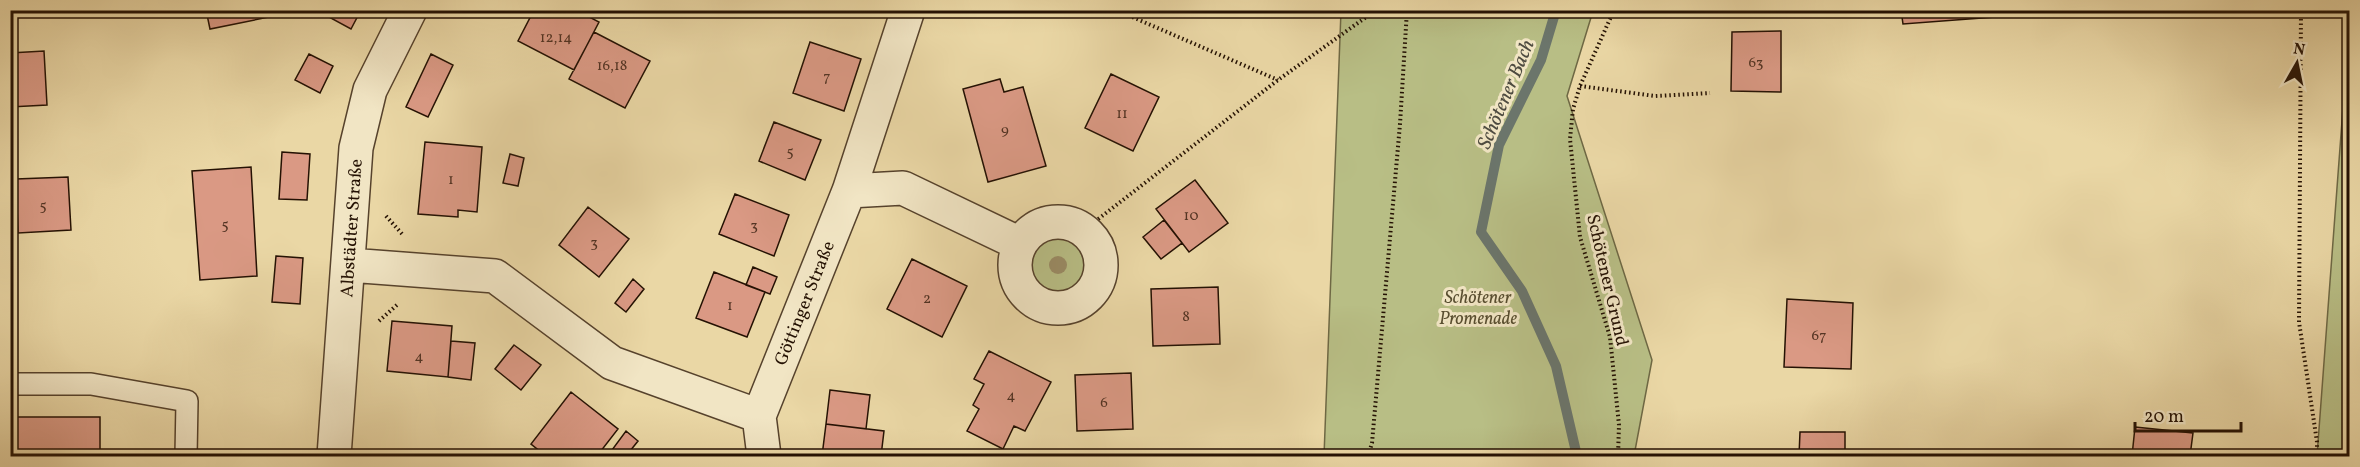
<svg xmlns="http://www.w3.org/2000/svg" width="2360" height="467" font-family="Vollkorn,serif">
<style>
.green{fill:#b8be85;stroke:#6e6844;stroke-width:1.5}
.lines{fill:none;stroke-linecap:round;stroke-linejoin:round}
.stream{stroke:#6b756b;stroke-width:10}
.building{fill:#da9984;stroke:#241103;stroke-width:1.5}
.lane-casing{stroke:#56422c;stroke-width:24}
.street-casing{stroke:#56422c;stroke-width:36}
.path{stroke:#241103;stroke-width:4;stroke-dasharray:1.5 3;stroke-linecap:butt}
.lane{stroke:#f1e5c4;stroke-width:21}
.street{stroke:#f1e5c4;stroke-width:33}
.tree{fill:#9a8c65}
.labels{text-anchor:middle;stroke-width:6;stroke-linejoin:round;paint-order:stroke}
.number-label{font-size:15px;fill:#523323}
.street-label{font-size:18px;fill:#241103;stroke:#f1e5c4}
.park-label{font-size:18px;font-style:italic;fill:#584e30;stroke:#f1e5c4}
.water-label{font-size:20px;font-style:italic;fill:#4e4b40;stroke:#f1e5c4}
</style>
<rect width="100%" height="100%" fill="#ead7a5"/>
<filter id="stains"><feTurbulence type="fractalNoise" baseFrequency=".00333" numOctaves="4"/><feColorMatrix values="0 0 0 0 .2 0 0 0 0 .09 0 0 0 0 .02 0 0 0 .5 -.17"/></filter>
<radialGradient id="worn" r=".72"><stop offset=".6" stop-color="#630" stop-opacity="0"/><stop offset="1" stop-color="#630" stop-opacity=".3"/></radialGradient>
<!-- green -->
<path class="green" d="M1341 11H1593L1567 96 1652 360 1634 456H1324Z
M2349 27V456H2317Z
M1030 266a28 28 0 1 1 56 0a28 28 0 1 1-56 0Z"/>
<g class="lines">
<!-- stream -->
<path class="stream" d="M1556 10 1541 60 1499 145 1481 232 1522 291 1556 366 1577 456"/>
</g>
<!-- building -->
<path class="building" d="M206 10H267L269 17 210 29Z
M330 10H361L351 29 327 16Z
M534 10H576L599 22 574 70 518 41Z
M1901 10H2007L2008 16 1903 24Z
M1781 31V92L1731 91 1732 32Z
M594 32 650 61 625 108 569 79Z
M810 42 861 59 844 111 793 93Z
M44 51 47 105 10 107V53Z
M309 54 333 66 320 93 295 80Z
M431 54 453 65 428 117 406 107Z
M1111 74 1159 97 1133 151 1085 128Z
M1000 79 1004 92 1023 87 1046 166 988 182 963 89Z
M774 122 821 140 805 180 759 161Z
M425 142 482 147 477 212 458 210V217L418 214Z
M282 152 310 154 307 200 279 199Z
M510 154 524 158 518 186 503 183Z
M251 167 257 276 200 280 192 171Z
M68 177 71 230 18 233 16 179Z
M1195 180 1228 223 1189 252 1156 209Z
M735 194 789 215 774 256 719 234Z
M588 207 629 239 599 277 559 245Z
M10 217 13 261H10Z
M1164 220 1182 243 1161 259 1143 237Z
M276 256 303 258 300 304 272 302Z
M912 259 967 286 942 337 887 309Z
M753 267 777 277 770 294 746 285Z
M714 272 765 292 747 337 696 318Z
M633 279 644 289 626 312 615 303Z
M1218 287 1220 344 1153 346 1151 289Z
M1787 299 1853 303 1851 369 1784 367Z
M392 321 452 326 448 377 387 371Z
M451 341 475 343 471 380 448 377Z
M514 345 541 365 521 390 495 369Z
M989 351 1051 382 1025 431 1014 426 1003 449 967 431 979 409 973 405 984 384 974 379Z
M1131 373 1133 429 1077 431 1075 375Z
M830 390 870 395 866 429 826 424Z
M571 392 618 429 597 456H546L531 444Z
M10 417H100V456H10Z
M826 424 884 431 881 456H822Z
M2135 427 2193 433 2190 456H2132Z
M626 431 638 441 626 456H612L609 454Z
M1800 432H1845V456H1799Z"/>
<g class="lines">
<defs>
<path id="lane" d="M10 384H91L187 401 186 456"/>
<path id="street" d="M849 191 903 188 1020 244
M1015 265a43 43 0 1 1 86 0a43 43 0 1 1-86 0Z
M349 265 495 276 612 363 759 416 764 456
M759 416 849 191 908 10
M334 456 356 148 370 90 410 10"/>
</defs>
<!-- lane casing -->
<use href="#lane" class="lane-casing"/>
<!-- street casing -->
<use href="#street" class="street-casing"/>
<!-- path -->
<path class="path" d="M1116 10 1278 80
M1614 10 1580 86 1573 109 1570 139 1580 237 1610 337 1619 425 1618 456
M2301 10 2299 322 2317 442V456
M1580 86 1655 96 1710 93
M386 216 403 235
M1084 230 1278 80 1376 10
M379 321 398 304
M1368 456 1372 443 1400 124 1407 10"/>
<!-- lane -->
<use href="#lane" class="lane"/>
<!-- street -->
<use href="#street" class="street"/>
</g>
<!-- trees -->
<circle class="tree" cx="1058" cy="265" r="9"/>
<g class="labels">
<!-- number labels -->
<g class="number-label">
<text x="556" y="42">12,14</text>
<text x="1756" y="67">63</text>
<text x="612" y="70">16,18</text>
<text x="827" y="81">7</text>
<text x="1122" y="118">11</text>
<text x="1005" y="134">9</text>
<text x="790" y="156">5</text>
<text x="451" y="184">1</text>
<text x="43" y="210">5</text>
<text x="1191" y="220">10</text>
<text x="225" y="229">5</text>
<text x="754" y="230">3</text>
<text x="594" y="247">3</text>
<text x="927" y="303">2</text>
<text x="730" y="310">1</text>
<text x="1186" y="321">8</text>
<text x="1819" y="340">67</text>
<text x="419" y="361">4</text>
<text x="1011" y="400">4</text>
<text x="1104" y="407">6</text>
</g>
<!-- street labels -->
<g class="street-label">
<text transform="translate(351 228) rotate(-86)" y="6">Albstädter Straße</text>
<text transform="translate(1608 280) rotate(77)" y="6">Schötener Grund</text>
<text transform="translate(804 303) rotate(-68)" y="6">Göttinger Straße</text>
</g>
<!-- park labels -->
<g class="park-label">
<text x="1478" y="303">Schötener<tspan x="1478" dy="21">Promenade</tspan></text>
</g>
<!-- water labels -->
<g class="water-label">
<text transform="translate(1505 94) rotate(-67)" y="7">Schötener Bach</text>
</g>
</g>
<!-- margin -->
<rect width="2360" height="467" fill="none" stroke="#ead7a5" stroke-width="36"/>
<rect x="12" y="12" width="2336" height="443" fill="none" stroke="#241103" stroke-width="3"/>
<rect x="18" y="18" width="2324" height="431" fill="none" stroke="#241103" stroke-width="1.5"/>
<!-- north arrow -->
<g transform="translate(2297 63) rotate(9)" stroke="#f1e5c4" stroke-width="4.5" paint-order="stroke">
<path d="M0-4.5L10 22L0 15L-10 22Z" fill="#241103"/>
<text y="-9" font-size="16" font-weight="bold" text-anchor="middle" fill="#241103">N</text>
</g>
<!-- scale -->
<path d="M2135 422v9h106v-9" fill="none" stroke="#241103" stroke-width="3"/>
<text x="2144" y="422" font-size="18" fill="#241103" stroke="#f1e5c4" stroke-width="4.5" paint-order="stroke">20 m</text>
<rect width="100%" height="100%" filter="url(#stains)"/>
<rect width="100%" height="100%" fill="url(#worn)"/>
</svg>
